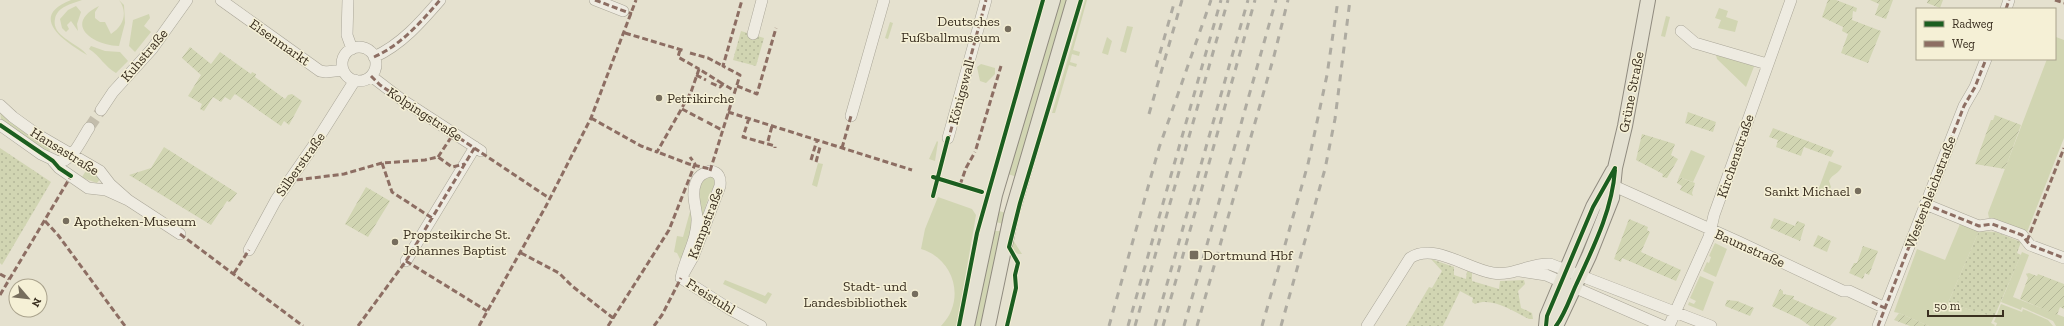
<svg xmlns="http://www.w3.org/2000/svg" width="2064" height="326" font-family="'Zilla Slab',serif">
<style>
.grass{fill:#d1d5b2}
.park{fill:url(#park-dots)}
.garden{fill:url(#garden-furrows)}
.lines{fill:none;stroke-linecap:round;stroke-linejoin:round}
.minor-tunnel{stroke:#c3bdac;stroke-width:11;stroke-dasharray:11 5.5;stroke-linecap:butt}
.minor-casing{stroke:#aaa698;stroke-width:12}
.major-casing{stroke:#908b7f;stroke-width:16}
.minor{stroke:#eeebe1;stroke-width:11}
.major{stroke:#e4e1d2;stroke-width:14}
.rail{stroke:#aeaba1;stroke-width:3;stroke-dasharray:7 7;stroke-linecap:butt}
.quiet{stroke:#8d6e63;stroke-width:3;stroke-dasharray:6 3;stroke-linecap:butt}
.cycleway-casing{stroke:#f5f0d6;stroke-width:6}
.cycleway{stroke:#1b5e20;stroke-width:4}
.poi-dot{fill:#766d5d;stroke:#f5f0d6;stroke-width:1.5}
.labels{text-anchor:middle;stroke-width:3;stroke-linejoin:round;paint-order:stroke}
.poi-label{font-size:14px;fill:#3a2f20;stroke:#f5f0d6;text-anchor:start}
.street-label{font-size:14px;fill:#3a2f20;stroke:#f5f0d6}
</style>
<defs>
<pattern id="park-dots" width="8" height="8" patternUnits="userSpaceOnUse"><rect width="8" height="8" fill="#d1d5b2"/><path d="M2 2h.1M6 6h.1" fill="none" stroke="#b4b799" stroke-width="1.8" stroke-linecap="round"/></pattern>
<pattern id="garden-furrows" width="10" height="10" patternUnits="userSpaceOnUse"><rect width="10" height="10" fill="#d1d5b2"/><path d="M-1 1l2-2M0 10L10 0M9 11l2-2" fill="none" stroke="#b4b799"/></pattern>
</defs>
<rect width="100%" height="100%" fill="#e5e1cf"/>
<!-- grass -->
<path class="grass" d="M71 0H82C71 4 57 7 55 19 51 37 79 43 87 55 65 42 27 17 71 0Z
M119 0 124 5 125 23 119 46C92 45 63 24 99 6L95 12V18L100 22H105L111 34C124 26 128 12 119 0Z
M1060 0H1069L1017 177 1008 174Z
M1085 0H1087L1073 50 1080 52 1079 56 1072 54 1070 62 1077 64 1076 67 1069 65 1055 113H1052Z
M76 6 81 12 77 24 78 31 71 21 67 25 69 29 66 32 62 28 60 19 68 10Z
M1719 8 1728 11 1726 17 1738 21 1735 32 1718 28 1721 20 1715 18Z
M149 14 150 18 144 26 151 32 135 52 129 46 133 20Z
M1666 16 1670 17 1665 37 1661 36Z
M890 22 893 23 888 39 885 38Z
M1127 26 1133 27 1126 53 1120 51Z
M1107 37 1112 41 1108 55 1102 53Z
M2056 37 2064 40V138L2027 232 1989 218 1988 213 2047 59H2055Z
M91 46 105 51 120 52 128 61 116 73C105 67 100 56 89 49Z
M1718 54 1755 64 1746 87 1717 59 1716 55Z
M981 64 995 68V74L986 83 980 81 977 67Z
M0 110 52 147 48 153 1 120Z
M937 141 938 142 935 161 929 159Z
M1691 150 1705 156 1693 182 1679 177Z
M1829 161 1842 166C1839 174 1832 174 1829 181L1831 187 1827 197 1817 193Z
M818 163 823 164 817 187 812 185Z
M87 169 100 179 97 183 83 178 82 177Z
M711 175 715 180 716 185 710 193 702 217 698 207 700 181Z
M938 197 972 209 976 215 957 326H941C966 301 955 259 921 249L925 229Z
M691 208 693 228 682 258 680 259 677 253 674 252 677 236 683 237Z
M999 211 1006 213 1003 224 996 222Z
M1960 224 1979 231 1948 303 1994 317 1991 323 1995 325 1994 326H1929L1899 313 1894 312 1917 249 1945 260Z
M994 231H1001L983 326H974Z
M1013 240 1022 254H1018L1011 249Z
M1715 243 1727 249 1716 277 1703 271 1707 262 1709 263 1711 257 1709 256Z
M2022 252 2029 255 2013 297 2064 317V326H2056L2053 321 2022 307 2021 310 2001 302Z
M1700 276 1714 282 1703 311 1688 305 1689 302 1694 304 1696 301 1690 298Z
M725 280 765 296 768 292 772 294 766 304 723 284Z
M2001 304 2022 312 2023 309 2048 320 2053 326H1996L1997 323 1994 322Z"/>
<!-- park -->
<path class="park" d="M741 31 764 38 756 66 733 60Z
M0 148 51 182 2 265 0 263Z
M1979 231 1996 232 2021 242 2017 253 2021 255 1994 317 1948 303Z
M1431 259 1454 267V275L1466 279 1467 271 1472 273V281L1499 289 1500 281 1524 280 1525 284 1518 291 1521 308 1532 313 1533 319H1529C1512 311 1493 297 1475 304L1472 302 1473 298 1460 291 1443 326H1406L1429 287 1432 288 1442 271Z"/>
<!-- garden -->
<path class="garden" d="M1828 0H1836L1857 8 1856 12 1853 11 1852 20 1881 31 1868 63 1841 53 1848 34 1842 31 1843 27 1822 17Z
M1870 0H1893L1886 19 1875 15 1879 4Z
M1928 0H1943L1940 8 1927 3Z
M190 47 211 64 220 52 251 74 252 72 256 74 255 77 285 99 288 95 292 94 302 101 289 125 284 121 281 126 235 94 230 100 225 97 221 102 213 97 204 111 200 109 202 104 188 96 201 75 182 58Z
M1688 112 1716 122 1713 132 1685 123Z
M1995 115 2021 125 2005 169 1975 164 1991 120H1993Z
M1773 128 1834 151 1831 157 1804 147 1801 156 1776 147 1778 140 1769 137Z
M1642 134 1675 144 1671 155 1678 159 1667 178 1662 177 1663 174 1636 160Z
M164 147 237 193 230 202 227 201 211 225 129 175 151 168Z
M1679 177 1695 183 1692 193 1693 196 1680 190 1682 186 1677 183Z
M366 187 390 201 368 237 345 224Z
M1774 218 1795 226 1797 221 1805 224 1800 241 1770 228Z
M1629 219 1648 227 1647 230 1650 232 1641 252 1681 270 1676 281 1622 258 1621 262 1614 259Z
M1818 235 1831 241 1827 252 1813 246Z
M1863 246 1878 251 1869 275 1865 273 1863 279 1849 273 1854 263H1857Z
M2029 273 2037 276 2038 274 2064 284V309L2060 307 2057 315 2020 299 2028 278 2026 274Z
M1780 289 1783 291V294L1794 296 1793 299 1837 318 1830 326H1810L1800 319 1772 306Z
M1727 300 1737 301 1754 308 1750 316 1725 306Z
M1899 313 1929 326H1910L1894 320Z"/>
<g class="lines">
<!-- minor-tunnel -->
<path class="minor-tunnel" d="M89 128 101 110"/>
<defs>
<path id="minor" d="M221 0 320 71 326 72 343 70
M348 0 347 35 352 49
M595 0 623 11
M2006 9 2009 0
M1681 31 1695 43 1767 64
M753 34 762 0
M342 64a17 17 0 1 1 34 0a17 17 0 1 1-34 0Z
M374 57C401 45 421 22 440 0
M371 76 401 99 481 151
M0 105 13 117 38 135 100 171 110 184 128 200
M101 110 113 92 152 49 187 0
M851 116 884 0
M0 125 41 154 58 162C73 161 81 140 89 128
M948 138 986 0
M53 161 59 168 88 188 106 190 128 200 180 234
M710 171C719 172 721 178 720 186L693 257 681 278C685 258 698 239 697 218 696 206 691 194 696 182 698 176 703 173 710 171Z
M1614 186 1739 242 1843 291H1849L1885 308
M1925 204 1979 226 1992 224 2022 235 2030 245 2064 258
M249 250 276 200 314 145 355 80
M406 261 475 147
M1520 271 1546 275 1663 326
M681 278 731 310 761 326
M1367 326 1410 258C1434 242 1467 269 1493 273 1514 276 1530 263 1550 264L1711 326
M1669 326 1709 237 1714 215 1791 0
M1878 326 1964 106 1975 87 1986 59"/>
<path id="major" d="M967 326 995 195 1053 0
M988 326 1011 216 1074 0
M1546 326 1547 316 1593 207 1613 171
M1556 326 1589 256 1612 198 1615 168 1625 126 1648 0"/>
</defs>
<!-- minor casing -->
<use href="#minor" class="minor-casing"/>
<!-- major casing -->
<use href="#major" class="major-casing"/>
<!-- minor -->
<use href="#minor" class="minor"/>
<!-- major -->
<use href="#major" class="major"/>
<!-- rail -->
<path class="rail" d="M1156 67 1175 0
M1149 114 1182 0
M1109 326 1159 148 1211 0
M1128 326 1221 0
M1135 326 1228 0
M1155 326 1248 0
M1163 326 1255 0
M1184 326 1276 0
M1197 326 1274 56 1288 0
M1262 326 1308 164 1327 75 1338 0
M1281 326 1325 169 1335 119 1350 0"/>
<!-- quiet -->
<path class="quiet" d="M595 0 632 14
M2055 0 2064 3
M2006 9 2009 0
M625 33 685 51
M680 50 678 57 699 69
M690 53 708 58 723 66
M374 57C401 45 421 22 440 0
M696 75 706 80
M371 76 380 85 549 198
M711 83 720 87 723 84 735 91
M737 86 757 94 776 28
M682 109 703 120
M728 112 912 170
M591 118 641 146 657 152 691 92 699 69 723 84
M749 118 743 137 775 146V148
M707 122 722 130
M768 141 772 126
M948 141 986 0
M842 148 851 116
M976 149 1001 66
M660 153 689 164 710 169
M438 157 454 133
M811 160 817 140
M816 162 820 147
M382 163 392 192 432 218
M710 171 740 75 723 66 742 0
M288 181 344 174 382 163 425 160 438 157 452 167 465 164
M960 185 966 168 975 152
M1925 204 1979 226 1992 224 2022 235 2030 245 2064 258
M45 221 58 235 125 326
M180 234 303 326
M2027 241 2064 148
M521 253 559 273 572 286 613 318
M406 261 487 311
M234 273 249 250
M0 274 9 279
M0 295 71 176
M1872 302 1885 308
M358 326 406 261 475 147
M479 326 546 206 591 118 636 0
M608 326 669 230 695 164 690 157
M654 326 662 315 681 278
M1878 326 1964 106 1975 87 1986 59"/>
<defs>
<path id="cycleway" d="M0 125 53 161 59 168 71 176
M933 177 982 192
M933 196 948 138
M959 326 977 233 1043 0
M1007 326 1016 288 1015 275 1018 263 1009 247 1020 203 1081 0
M1546 326 1547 316 1593 207 1615 168
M1556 326C1565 314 1570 298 1576 285 1593 248 1612 211 1615 170"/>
</defs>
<!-- cycleway casing -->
<use href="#cycleway" class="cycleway-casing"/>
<!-- cycleway -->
<use href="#cycleway" class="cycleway"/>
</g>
<!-- markers -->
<g class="poi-dot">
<circle cx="1008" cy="29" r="4"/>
<circle cx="659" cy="98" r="4"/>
<circle cx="1858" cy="191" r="4"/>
<circle cx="66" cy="221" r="4"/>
<circle cx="395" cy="242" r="4"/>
<rect x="1189" y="250" width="10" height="10" rx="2"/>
<circle cx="915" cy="294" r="4"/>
</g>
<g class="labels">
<!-- poi labels -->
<g class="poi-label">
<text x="1000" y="26" text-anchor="end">Deutsches<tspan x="1000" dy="16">Fußballmuseum</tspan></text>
<text x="667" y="103">Petrikirche</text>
<text x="1850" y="196" text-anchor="end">Sankt Michael</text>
<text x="74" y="226">Apotheken-Museum</text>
<text x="403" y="239">Propsteikirche St.<tspan x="403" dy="16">Johannes Baptist</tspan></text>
<text x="1203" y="260">Dortmund Hbf</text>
<text x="907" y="291" text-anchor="end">Stadt- und<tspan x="907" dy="16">Landesbibliothek</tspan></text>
</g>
<!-- street labels -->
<g class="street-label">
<text transform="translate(280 42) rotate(35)" y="5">Eisenmarkt</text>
<text transform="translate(144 55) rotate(-50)" y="5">Kuhstraße</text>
<text transform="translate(961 92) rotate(-75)" y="5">Königswall</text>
<text transform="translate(1631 92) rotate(-79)" y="5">Grüne Straße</text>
<text transform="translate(425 114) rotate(33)" y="5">Kolpingstraße</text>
<text transform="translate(65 151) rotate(32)" y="5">Hansastraße</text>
<text transform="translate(1735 156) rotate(-71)" y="5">Kirchenstraße</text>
<text transform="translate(300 164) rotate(-55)" y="5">Silberstraße</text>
<text transform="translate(1930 192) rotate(-69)" y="5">Westerbleichstraße</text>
<text transform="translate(705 223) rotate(-69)" y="5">Kampstraße</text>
<text transform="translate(1750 248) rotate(24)" y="5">Baumstraße</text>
<text transform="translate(711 296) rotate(32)" y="5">Freistuhl</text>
</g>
</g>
<!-- legend -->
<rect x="1916" y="8" width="140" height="52" fill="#f5f0d6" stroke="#aaa38d"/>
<rect x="1924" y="21" width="20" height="6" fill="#1b5e20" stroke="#aaa38d"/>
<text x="1952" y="28" font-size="12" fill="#3a2f20">Radweg</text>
<rect x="1924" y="41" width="20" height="6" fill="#8d6e63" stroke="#aaa38d"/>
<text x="1952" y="48" font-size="12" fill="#3a2f20">Weg</text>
<!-- north arrow -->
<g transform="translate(28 298) rotate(118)"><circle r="19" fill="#f5f0d6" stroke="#aaa38d"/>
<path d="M0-3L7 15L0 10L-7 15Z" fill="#766d5d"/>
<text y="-6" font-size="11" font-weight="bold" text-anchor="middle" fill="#3a2f20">N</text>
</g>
<!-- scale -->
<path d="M1928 310v6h75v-6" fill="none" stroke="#3a2f20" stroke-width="2"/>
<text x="1934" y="310" font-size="12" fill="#3a2f20" stroke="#f5f0d6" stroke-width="3" paint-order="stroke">50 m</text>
</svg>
